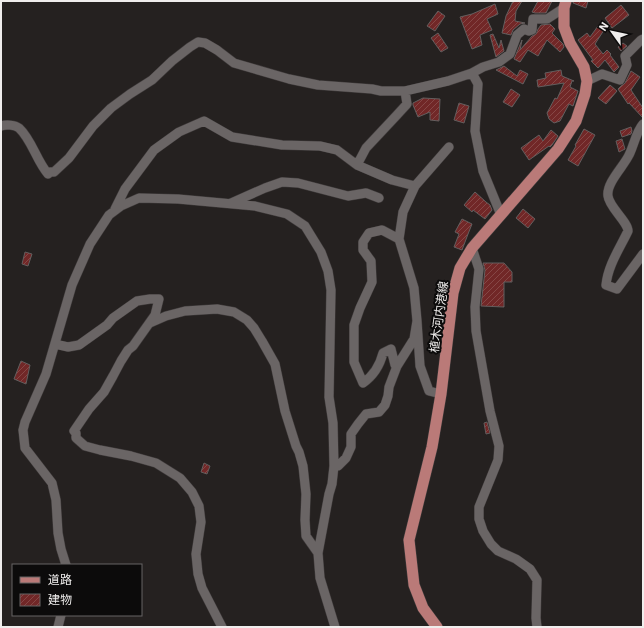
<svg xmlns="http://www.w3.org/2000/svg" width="644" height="628" font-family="'IBM Plex Sans','Noto Sans JP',sans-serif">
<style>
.building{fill:url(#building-hatch);stroke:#635e5e}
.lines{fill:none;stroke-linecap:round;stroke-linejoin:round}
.minor-casing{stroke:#403c3c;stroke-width:10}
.major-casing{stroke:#403c3c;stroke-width:12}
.minor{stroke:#6a6565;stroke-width:9}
.major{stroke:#ba7a78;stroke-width:11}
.labels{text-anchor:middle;stroke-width:4;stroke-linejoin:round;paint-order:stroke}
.street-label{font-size:12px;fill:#efedec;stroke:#0c0b0b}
</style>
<defs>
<pattern id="building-hatch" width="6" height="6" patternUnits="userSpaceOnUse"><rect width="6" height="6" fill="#712727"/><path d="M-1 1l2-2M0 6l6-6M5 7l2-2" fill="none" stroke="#864746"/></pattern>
</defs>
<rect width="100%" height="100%" fill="#252120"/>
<!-- building -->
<path class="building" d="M513 1H522L516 11 515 21 525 23 520 24 513 30 511 35 502 33 506 16Z
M538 1H552L546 13H535L532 12Z
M573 1H588L586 8 573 3Z
M495 4 498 14 487 19 492 30 480 35 482 45 472 49 460 17 472 14Z
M621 5 629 15 612 28 605 18Z
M438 11 445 16 435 31 427 26Z
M550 24 555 29 552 33 563 44 564 47 560 52 547 40 538 56 528 50 520 62 514 59 522 40 520 50 532 36 536 34 538 29 541 25Z
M598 26 604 30 595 44 603 54 607 50 611 54 610 55 619 67 614 72 605 60 598 68 591 61 593 60 578 40 587 33 590 37Z
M438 33 448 48 441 52 431 38Z
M493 34 499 48 501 40 504 51 496 57 490 35Z
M623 43 627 46 621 51 618 47Z
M504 66 517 76 520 70 528 74 523 84 496 70Z
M561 70 562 76 574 81H572L570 87 578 91 573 106 569 104 560 121 554 123 549 119 547 113 555 98 557 99 564 83 538 87 537 80 546 78 545 73Z
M631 71 640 77 631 90 643 108V118L629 103 628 104 618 89 621 86 625 83Z
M610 85 617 91 606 104 598 98Z
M511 89 520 95 512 107 503 102Z
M423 98 440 99 439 121 430 120V112L418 117 413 105V103Z
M459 103 469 106 464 123 454 120Z
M631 127 632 131 631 134 622 137 620 131Z
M584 129 595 135 578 166 568 160 576 146 575 145Z
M551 130 558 136 552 145 550 147 549 146 529 160 521 148 539 135 543 141Z
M622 139 625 149 619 152 616 141Z
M475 192 486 202 490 205 492 210 485 219 473 210 472 212 464 205Z
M523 209 535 219 528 228 516 218Z
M462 219 472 224 468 234 462 250 454 247 459 234 455 232Z
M25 252 32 254 28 266 22 264Z
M483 263H504L512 272V282H504V307L481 306 485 270Z
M21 361 30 365 26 384 14 379Z
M487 422 490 433 486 434 484 423Z
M204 463 210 466 207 474 201 472Z"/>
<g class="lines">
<defs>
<path id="minor" d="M472 73 478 84 475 131 483 171 501 215
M587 81 602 74 620 80 627 65 625 56 641 40 643 39
M643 124C636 132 634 145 629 155 624 166 606 183 608 196 609 207 628 222 628 231 620 248 608 265 606 285L617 289 643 254
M1 126C6 124 15 125 19 128 32 140 36 160 48 174L50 172H54L69 158 93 126 111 108 130 94 152 80 172 61 190 47 198 42 205 43 217 50 234 63 289 79 318 85 372 89 381 91H405L448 81 472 73 483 67 499 62 510 54 517 35 524 29 529 31 532 30 533 19H547L564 8
M357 165 366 148 396 116 407 104 405 91
M231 203 265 188 282 182 298 183 348 196 366 193 379 198
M115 209 125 189 154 150 179 132 204 121 232 137 282 145 320 146 337 150 357 165 392 180 415 186
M399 239 382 230 369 233 363 242V250L371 261 372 282 360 308 354 325V362L363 383C373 376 380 365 383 353L391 349 395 365 397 366 414 339 417 321
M472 248 479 269 475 307 476 331 490 411 499 446 498 460 479 507V519L483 531 491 544 498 551 516 559 530 569 537 580 536 618 537 627
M150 323 166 316 185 311 217 309 234 312 247 320 254 328 262 341 275 364 285 411 296 446 299 452 303 466 306 494 305 520 306 536 318 553
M55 344 68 347 79 345 107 325 113 318 137 301 150 299H159L155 315 133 346 128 350 121 361 113 376 104 392 89 409 74 431 76 433V438L85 446 100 450 131 456 156 463 180 478 192 492 199 506 201 522 196 554 198 574 202 588 222 627
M441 394 429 391 420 366 417 321 414 288 399 239 403 212 415 186 449 147
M334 466H338L346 458 351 447V434L358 424 366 414 379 412 385 405 388 396 389 387 397 366
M66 565 61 549 58 533 56 500 52 483 25 448 23 430 25 422 46 374 72 285 90 244 109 215 121 206 139 198 178 199 255 206 287 214 305 226 321 252 328 271 331 290 329 397 333 423 334 466 332 484 329 494 318 553 320 578 335 627
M58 627 61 615"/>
<path id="major" d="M437 627 423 608 414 585 409 540 432 447 441 394 453 293 460 268 472 248 558 149 576 121 585 94 587 81 584 67 570 43 564 27V8L566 1"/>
</defs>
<!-- minor casing -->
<use href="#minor" class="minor-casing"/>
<!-- major casing -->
<use href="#major" class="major-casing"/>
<!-- minor -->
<use href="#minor" class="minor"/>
<!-- major -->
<use href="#major" class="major"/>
</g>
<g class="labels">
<!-- street labels -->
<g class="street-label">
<text transform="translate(439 317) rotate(-82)" y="4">植木河内港線</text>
</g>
</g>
<!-- border -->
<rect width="644" height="628" fill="none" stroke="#efedec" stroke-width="4"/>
<!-- legend -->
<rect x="12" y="564" width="130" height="52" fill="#0c0b0b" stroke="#676565"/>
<rect x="20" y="577" width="20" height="6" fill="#ba7a78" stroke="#676565"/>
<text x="48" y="584" font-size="12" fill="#efedec">道路</text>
<rect x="20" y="594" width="20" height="12" fill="url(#building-hatch)" stroke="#676565"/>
<text x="48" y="604" font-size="12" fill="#efedec">建物</text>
<!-- north arrow -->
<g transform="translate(612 32) rotate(303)" stroke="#0c0b0b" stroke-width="3" paint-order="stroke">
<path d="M0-3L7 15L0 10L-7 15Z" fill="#efedec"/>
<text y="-6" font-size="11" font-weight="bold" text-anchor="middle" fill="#efedec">N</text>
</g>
</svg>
